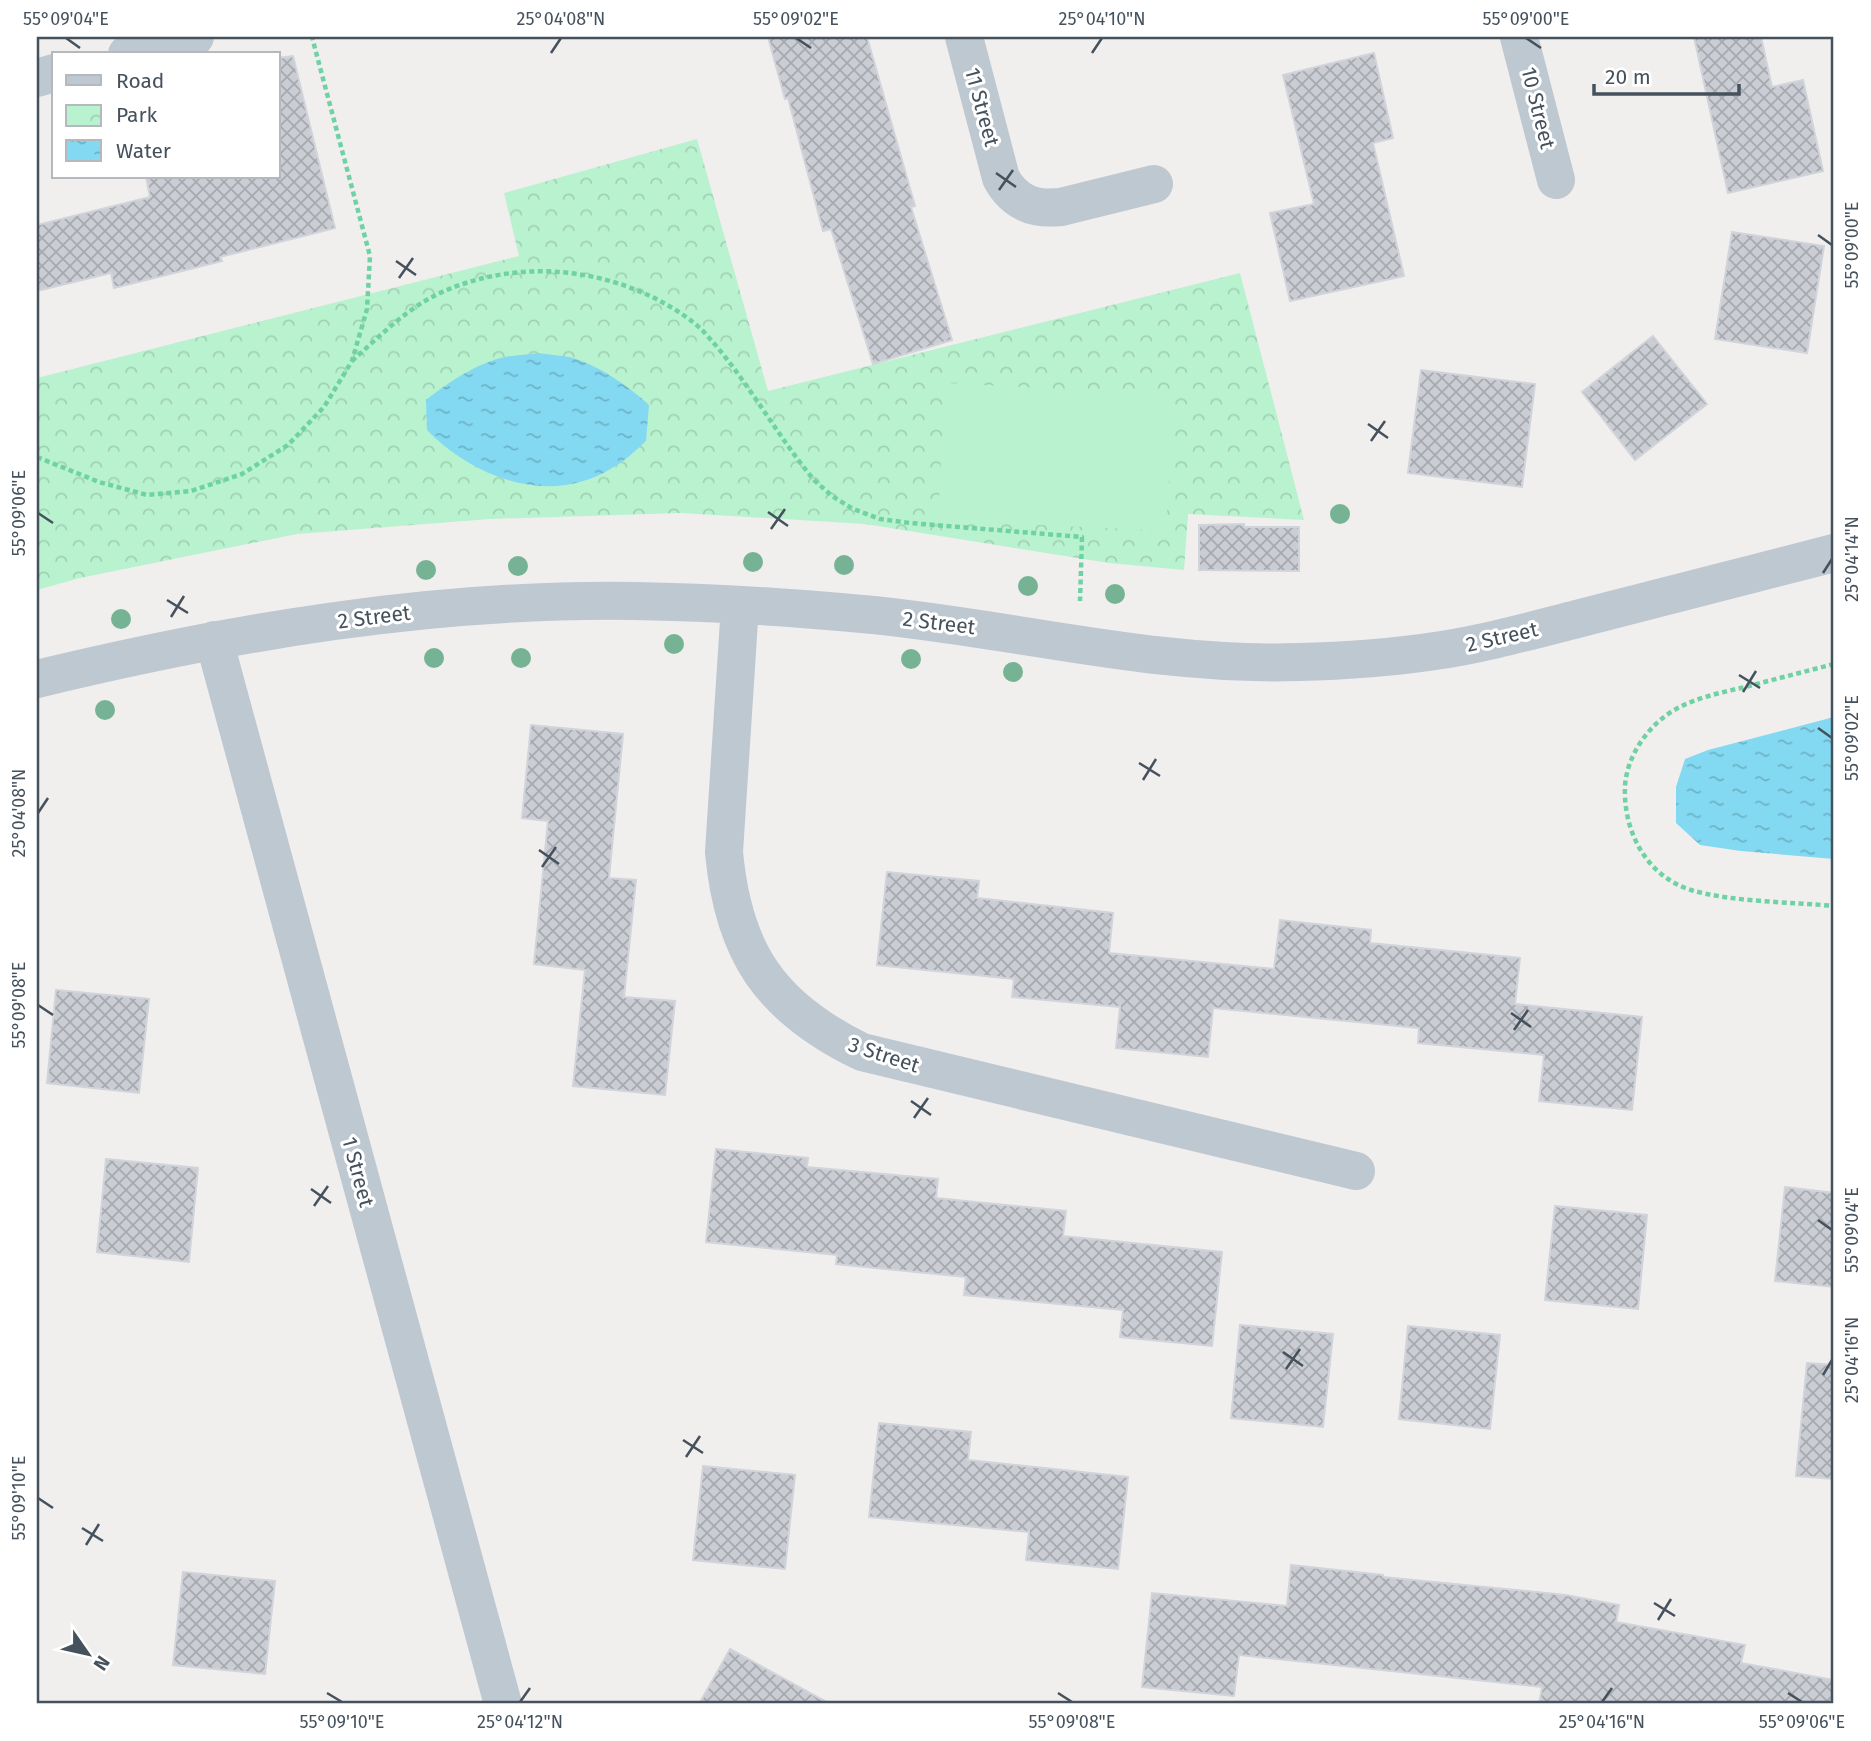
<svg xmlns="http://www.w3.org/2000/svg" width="1871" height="1741" font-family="'Fira Sans',sans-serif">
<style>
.park{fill:url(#park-crowns)}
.pitch{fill:#b9f2cf}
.water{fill:url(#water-ripples)}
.building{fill:url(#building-cross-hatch);stroke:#d1d4da;stroke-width:2}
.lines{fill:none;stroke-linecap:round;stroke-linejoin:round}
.path{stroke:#6fd2a2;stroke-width:4.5;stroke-dasharray:5 3.5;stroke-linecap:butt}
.street{stroke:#bdc8d1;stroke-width:38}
.tree{fill:#76b394}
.ticks{fill:none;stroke:#45515c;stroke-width:2.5}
.labels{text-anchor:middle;stroke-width:6;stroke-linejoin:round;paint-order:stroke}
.street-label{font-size:21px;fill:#45515c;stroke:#fff}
.neatline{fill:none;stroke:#45515c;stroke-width:2.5}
.ticks-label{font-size:18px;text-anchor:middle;fill:#45515c}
</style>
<defs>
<pattern id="park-crowns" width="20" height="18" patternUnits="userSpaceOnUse" patternTransform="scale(1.75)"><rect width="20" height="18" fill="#b9f2cf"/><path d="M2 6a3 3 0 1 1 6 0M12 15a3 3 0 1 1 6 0" fill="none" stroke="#a0d1b4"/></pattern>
<pattern id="water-ripples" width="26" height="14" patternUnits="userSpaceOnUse" patternTransform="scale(1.75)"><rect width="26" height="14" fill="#83d9f1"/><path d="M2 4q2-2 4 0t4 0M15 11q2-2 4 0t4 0" fill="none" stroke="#6db2c6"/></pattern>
<pattern id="building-cross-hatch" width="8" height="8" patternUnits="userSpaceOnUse" patternTransform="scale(1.75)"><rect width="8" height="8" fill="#cacdd3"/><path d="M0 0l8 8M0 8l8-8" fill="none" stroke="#a6a9ae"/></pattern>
</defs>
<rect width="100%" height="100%" fill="#f1eeee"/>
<!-- park -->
<path class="park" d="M697 139 768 391 1240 273 1304 520 1188 514 1184 570 1109 563 865 524 681 513 490 519 297 534 80 578 37 590V378L519 256 504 193Z"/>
<!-- pitch -->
<path class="pitch" d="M945 383 1174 395 1166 531 938 520Z"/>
<!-- water -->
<path class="water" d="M539 353C550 355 562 355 573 358 601 367 627 385 649 405L646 441C635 451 625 461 612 468 550 507 474 478 427 430L426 400C449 382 477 363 505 357 516 355 528 355 539 353Z
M1834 717V859L1741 851 1700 845 1676 823V787L1685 759 1708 750Z"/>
<!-- building -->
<path class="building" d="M768 37H867L915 206 911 207 952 340 873 364 831 229 823 231 788 98 785 99Z
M1694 37H1761L1772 87 1803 80 1823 171 1728 193Z
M1374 53 1393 138 1373 143 1404 276 1290 301 1270 213 1314 204 1283 75Z
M293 56 335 228 220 257 222 261 114 288 111 273 37 291V225L150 197 146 177H278V58Z
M1732 232 1824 246 1807 353 1715 339Z
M1653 336 1707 404 1635 460 1582 392Z
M1421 370 1535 384 1522 487 1408 473Z
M1244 524V527H1299V571L1199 570V525Z
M531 725 623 734 609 878 636 880 624 997 675 1001 665 1095 573 1086 585 970 534 964 548 821 522 818Z
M887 872 979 881 977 898 1113 913 1109 953 1274 969 1280 920 1371 930 1370 943 1520 958 1515 1004 1642 1017 1632 1110 1539 1101 1544 1055 1418 1043 1419 1028 1213 1008 1208 1057 1116 1048 1120 1007 1012 997 1014 979 877 965Z
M56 990 149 999 139 1093 47 1083Z
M716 1149 808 1158 807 1167 938 1179 936 1198 1066 1211 1063 1236 1222 1252 1212 1346 1120 1337 1123 1310 964 1295 966 1277 836 1264 837 1255 706 1242Z
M106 1159 198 1168 189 1262 97 1252Z
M1785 1187 1834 1193V1287L1775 1281Z
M1555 1206 1647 1215 1638 1309 1545 1300Z
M1240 1325 1333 1334 1323 1427 1231 1418Z
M1408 1326 1500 1335 1490 1429 1399 1419Z
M1807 1363 1834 1365V1479L1796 1476Z
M879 1423 971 1432 968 1460 1128 1477 1118 1569 1026 1560 1029 1532 869 1517Z
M703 1466 795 1475 785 1569 693 1560Z
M1291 1565 1383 1575V1577L1566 1595 1619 1605 1616 1622 1745 1645 1741 1663 1834 1680V1704H1539L1542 1687 1239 1655 1234 1696 1142 1687 1152 1593 1287 1606Z
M183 1572 275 1581 265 1674 173 1665Z
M730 1649 830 1704H699Z"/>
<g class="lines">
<!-- path -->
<path class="path" d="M352 361C380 336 406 309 440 293 510 261 592 265 660 301 675 309 691 319 703 331 745 376 775 433 814 480L832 496 853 509 880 519 910 523 1082 537 1080 601
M37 457 99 482 147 495 191 491 242 474 288 445 324 407 352 361 367 309 370 256 312 37
M1834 664C1803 672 1772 680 1741 688 1719 693 1696 698 1676 709 1649 724 1627 755 1625 786 1623 831 1646 876 1691 890 1731 902 1792 902 1834 906"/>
<!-- street -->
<path class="street" d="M964 37 1001 178C1014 202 1034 210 1061 207L1154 184
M1519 37 1556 180
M127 54 195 37
M37 78 54 73
M740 605 724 852C733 953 771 1008 862 1052L1356 1171
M214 640 503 1704
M37 679C231 632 433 598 634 601 710 602 786 607 862 614 1008 627 1151 667 1298 662 1344 661 1389 658 1435 651 1483 644 1530 631 1577 619 1663 597 1749 575 1834 553"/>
</g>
<!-- trees -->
<g class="tree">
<circle cx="1340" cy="514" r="10"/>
<circle cx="753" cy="562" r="10"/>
<circle cx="844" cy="565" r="10"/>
<circle cx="518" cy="566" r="10"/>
<circle cx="426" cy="570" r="10"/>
<circle cx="1028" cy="586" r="10"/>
<circle cx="1115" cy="594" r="10"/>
<circle cx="121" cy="619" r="10"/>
<circle cx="674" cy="644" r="10"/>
<circle cx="434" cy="658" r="10"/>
<circle cx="521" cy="658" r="10"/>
<circle cx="911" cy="659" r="10"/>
<circle cx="1013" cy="672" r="10"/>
<circle cx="105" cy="710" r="10"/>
</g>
<!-- ticks -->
<path class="ticks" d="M66 38 80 48M796 38 811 48M1526 38 1541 48M551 53 561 38M1092 53 1102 38M996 173 1016 187M999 190 1013 170M1818 235 1832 245M396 261 416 275M399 278 413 258M1368 424 1388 438M1371 441 1385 421M768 512 788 526M38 513 53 523M771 529 785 509M1823 573 1832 559M167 600 188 613M171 617 184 596M1739 675 1760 688M1743 692 1756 671M1818 728 1832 738M1139 763 1160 776M1143 780 1156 759M38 813 48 798M539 850 559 864M542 867 556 847M38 1005 53 1015M1511 1013 1531 1027M1514 1030 1528 1010M911 1101 931 1115M914 1118 928 1098M311 1189 331 1203M314 1206 328 1186M1818 1220 1832 1230M1283 1352 1303 1366M1286 1369 1300 1349M1823 1375 1832 1360M683 1440 703 1453M686 1457 700 1436M38 1498 53 1508M82 1528 103 1541M86 1545 99 1524M1654 1603 1675 1616M1658 1620 1671 1599M327 1693 342 1702M1058 1693 1072 1702M1788 1693 1802 1702M520 1702 530 1688M1602 1702 1612 1688"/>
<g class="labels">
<!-- street labels -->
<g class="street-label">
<text transform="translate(982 107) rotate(75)" y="7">11 Street</text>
<text transform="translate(1538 108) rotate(76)" y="7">10 Street</text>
<text transform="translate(374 617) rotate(-7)" y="7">2 Street</text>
<text transform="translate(939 623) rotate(7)" y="7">2 Street</text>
<text transform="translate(1502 637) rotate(-13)" y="7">2 Street</text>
<text transform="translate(884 1055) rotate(18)" y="7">3 Street</text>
<text transform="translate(358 1172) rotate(75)" y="7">1 Street</text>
</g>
</g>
<!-- border -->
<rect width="1871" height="1741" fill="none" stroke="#ffffff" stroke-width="77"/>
<!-- legend -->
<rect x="52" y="52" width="228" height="126" fill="#ffffff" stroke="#b5b9be" stroke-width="2"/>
<rect x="66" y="75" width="35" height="10" fill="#bdc8d1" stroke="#b5b9be" stroke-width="2"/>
<text x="116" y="88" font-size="21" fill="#45515c">Road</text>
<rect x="66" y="105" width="35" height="21" fill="url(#park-crowns)" stroke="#b5b9be" stroke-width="2"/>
<text x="116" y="122" font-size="21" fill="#45515c">Park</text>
<rect x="66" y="140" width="35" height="21" fill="url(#water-ripples)" stroke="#b5b9be" stroke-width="2"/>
<text x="116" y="158" font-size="21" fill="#45515c">Water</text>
<!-- north arrow -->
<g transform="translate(88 1654) rotate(124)" stroke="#ffffff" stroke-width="5" paint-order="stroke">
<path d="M0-5L12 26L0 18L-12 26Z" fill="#45515c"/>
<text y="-10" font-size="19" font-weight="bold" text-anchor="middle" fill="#45515c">N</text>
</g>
<!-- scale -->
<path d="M1594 84v10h145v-10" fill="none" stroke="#45515c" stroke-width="3.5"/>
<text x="1605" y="84" font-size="21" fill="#45515c" stroke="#ffffff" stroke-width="5" paint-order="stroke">20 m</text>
<rect x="38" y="38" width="1794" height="1664" class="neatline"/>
<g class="ticks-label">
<text x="66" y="25">55°09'04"E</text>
<text x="561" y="25">25°04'08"N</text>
<text x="796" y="25">55°09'02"E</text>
<text x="1102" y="25">25°04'10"N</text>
<text x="1526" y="25">55°09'00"E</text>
<text transform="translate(1852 245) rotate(-90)" y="6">55°09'00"E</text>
<text transform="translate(19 513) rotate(-90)" y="6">55°09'06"E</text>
<text transform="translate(1852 559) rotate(-90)" y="6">25°04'14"N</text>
<text transform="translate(1852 738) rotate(-90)" y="6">55°09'02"E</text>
<text transform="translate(19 813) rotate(-90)" y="6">25°04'08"N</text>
<text transform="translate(19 1005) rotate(-90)" y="6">55°09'08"E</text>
<text transform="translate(1852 1230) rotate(-90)" y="6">55°09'04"E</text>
<text transform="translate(1852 1360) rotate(-90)" y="6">25°04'16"N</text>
<text transform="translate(19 1498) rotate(-90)" y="6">55°09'10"E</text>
<text x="342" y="1728">55°09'10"E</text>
<text x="520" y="1728">25°04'12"N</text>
<text x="1072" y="1728">55°09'08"E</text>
<text x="1602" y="1728">25°04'16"N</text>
<text x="1802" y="1728">55°09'06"E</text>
</g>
</svg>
